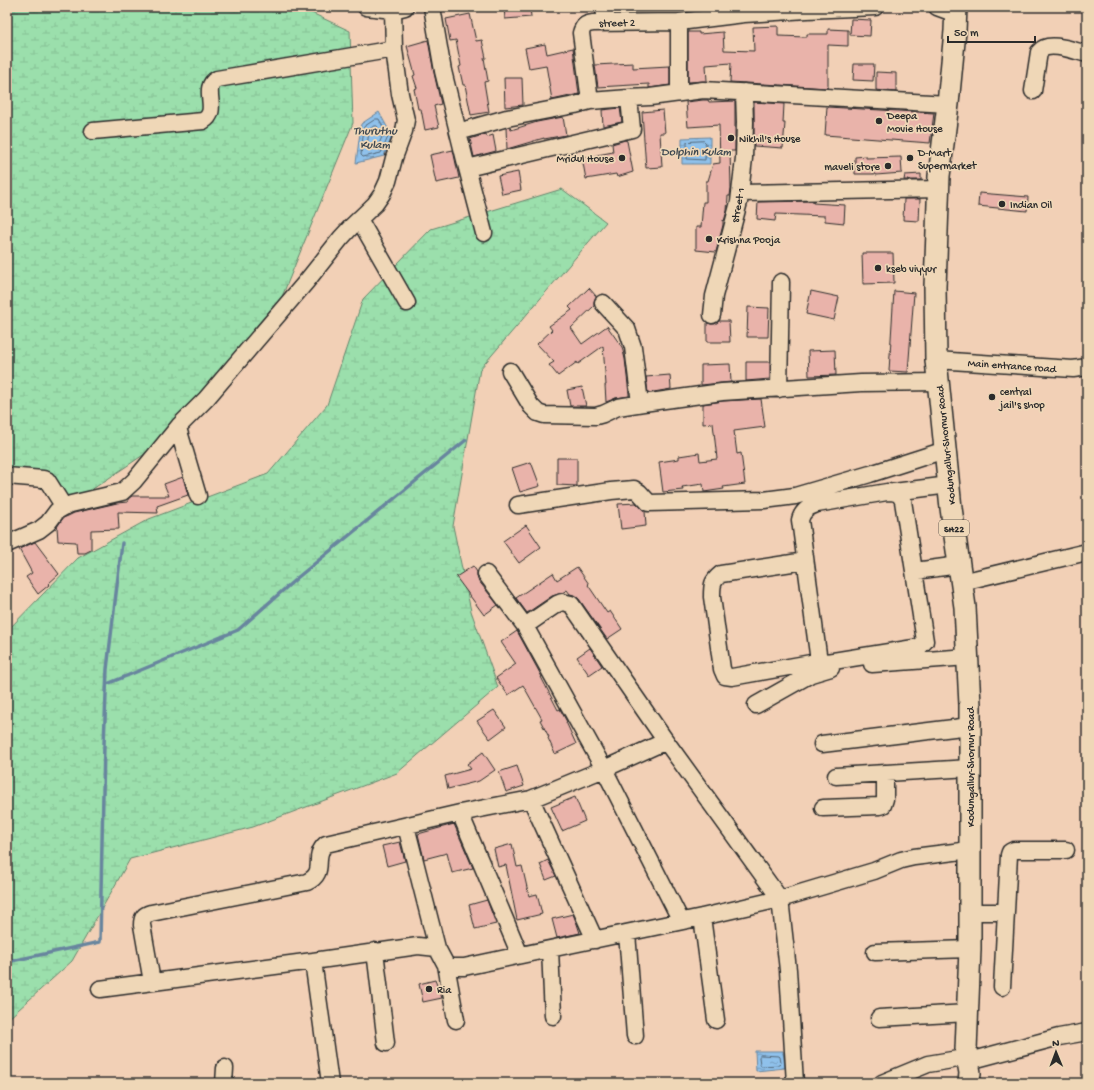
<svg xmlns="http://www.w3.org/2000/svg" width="1094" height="1090" font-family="'Gochi Hand',sans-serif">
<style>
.wetland{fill:url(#wetland-marsh);stroke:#63856c}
.water{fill:url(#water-ripples);stroke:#67859e}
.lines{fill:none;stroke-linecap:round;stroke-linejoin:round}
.shore{stroke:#536778;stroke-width:1}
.stream{stroke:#67859e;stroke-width:3.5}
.building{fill:#e9b3aa;stroke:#2b2b2b}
.minor-casing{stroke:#2b2b2b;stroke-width:19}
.major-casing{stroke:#2b2b2b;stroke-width:24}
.minor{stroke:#efd7b7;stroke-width:16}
.major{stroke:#efd7b7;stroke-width:21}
.poi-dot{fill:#2b2b2b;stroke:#efd7b7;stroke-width:1.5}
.labels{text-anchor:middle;stroke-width:3.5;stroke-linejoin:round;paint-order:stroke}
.shield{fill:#efd7b7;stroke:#665f55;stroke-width:1}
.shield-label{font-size:10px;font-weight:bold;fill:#2b2b2b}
.street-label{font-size:11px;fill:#2b2b2b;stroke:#efd7b7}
.poi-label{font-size:11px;fill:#2b2b2b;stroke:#efd7b7;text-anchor:start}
.water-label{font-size:12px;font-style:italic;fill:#3f4951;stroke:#efd7b7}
</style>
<defs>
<pattern id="wetland-marsh" width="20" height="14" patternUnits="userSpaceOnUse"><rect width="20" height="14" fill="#9bdfac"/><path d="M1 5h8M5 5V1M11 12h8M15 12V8" fill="none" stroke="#86c094"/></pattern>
<pattern id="water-ripples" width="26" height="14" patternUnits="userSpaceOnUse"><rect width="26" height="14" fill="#8fc1eb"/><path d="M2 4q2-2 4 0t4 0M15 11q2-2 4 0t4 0" fill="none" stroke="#759dbf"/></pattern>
</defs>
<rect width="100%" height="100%" fill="#f2d0b6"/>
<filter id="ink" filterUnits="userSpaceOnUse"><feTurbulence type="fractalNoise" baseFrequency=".025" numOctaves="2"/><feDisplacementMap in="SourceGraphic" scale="8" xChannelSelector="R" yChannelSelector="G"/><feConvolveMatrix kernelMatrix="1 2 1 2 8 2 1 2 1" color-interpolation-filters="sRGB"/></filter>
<g filter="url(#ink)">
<!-- wetland -->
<path class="wetland" d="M7 7H299L350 31 353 123 270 326 195 420 72 503 7 472Z
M562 189 606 222 480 369 453 526 471 611 498 687 397 773 253 827 130 859 72 961 7 1020V631L78 558 149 519 268 474 327 405 363 299 431 229Z"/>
<!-- water -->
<path class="water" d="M379 112 392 136 384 156 356 163 361 124Z
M710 137V164H682V138Z
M755 1051H783L785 1068 756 1071Z"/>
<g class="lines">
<!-- shore -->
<path class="shore" d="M376 119H379L388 137 381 153 363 157 361 155 364 127Z
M374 126H377L382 137 377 148 368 150 367 148 369 130Z
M704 141 706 143 705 160 687 159V142Z
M761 1055 779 1056 780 1057 781 1063 779 1065 761 1066 760 1064 759 1057Z"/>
<!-- stream -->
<path class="stream" d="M107 684 238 630 297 578 466 440
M7 962 100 942 104 744 107 669 122 543"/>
</g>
<!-- building -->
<path class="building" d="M504 7H530L531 17 505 19Z
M470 14 476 41 482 40 486 58H484L488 81 484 82 489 112 471 115 465 85H463L459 67 461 66 456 40 450 41 446 19Z
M851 19 871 20 870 36 850 35Z
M778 26V36L807 37V34H828V29L848 30V46L828 45V88L730 82 731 63 706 65 707 81 688 82V32H699V34L723 32 724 50 754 51 753 27Z
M428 40 434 73 441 104 434 106 439 127 425 130 421 109H418L414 89 417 88 413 76 415 75 407 46Z
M545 44 547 54 573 48 579 94 552 100 546 65 529 68 525 48Z
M633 63V68L669 66 670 68V85L649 88V84L598 87 595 65Z
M854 64H874L873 81 853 80Z
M876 72 896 73V92L876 90Z
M504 78H522L523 105 505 107Z
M703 100H708L709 102 735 101V151H730L731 188 730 196H728L727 211 724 221 723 220V225L716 252 696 250V227H701L703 202H706V181H708L713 164 720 163 719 125 688 127 686 102Z
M754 102 784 104 783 123H785L783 148 754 146Z
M827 107 934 113 930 143 825 135Z
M620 108 622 122 603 126 602 110Z
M663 110 665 133H660L662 167 646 168 642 112Z
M563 117 566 135 544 139V138L507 149 506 128 510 127 511 130 537 122Z
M486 134 487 137 493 135 496 151 474 157 470 139Z
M625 140 627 141 633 172 617 177 616 174 586 179 582 158 613 152 612 144Z
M453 150 459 178 436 183 430 155Z
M866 156V158L901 157 902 173 876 175V174H855V157Z
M518 172 521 190 502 194 498 176Z
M921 174V180H904L905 175Z
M979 193 1028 197 1027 211 978 206Z
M904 199H920L919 221 903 220Z
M814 201 813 203 845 205 844 223 825 221V216L776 214 775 221 757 219 758 202Z
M862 253H893L894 283 863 284Z
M589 288 596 296 594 301V306L571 328 582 344 607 326 622 347 625 359 629 394V396L616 398 606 402 605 385H606L603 346 578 364 577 362 558 376 549 365 554 362 537 344 552 330 549 326 572 310 569 307Z
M811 291 839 297 834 320 806 314Z
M894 291 914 293 908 372 889 371Z
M748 307 769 308 768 337H747Z
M719 321H729L730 342H707V323L711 324H715Z
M835 350 836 375 809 376 808 351Z
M746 362H770V379L746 381Z
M730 364 731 382 701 385V365Z
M670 375 671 389 648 393 646 377Z
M582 387 586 406H570L567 390Z
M761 399 765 427 734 431 737 454 741 453 745 484 723 487 724 489 704 492 703 484 682 487 683 490 663 492 659 462 679 459V456L699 453 700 461 717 459 713 423 703 424V404L723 401Z
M557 458H577V486L557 485Z
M531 462 540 486 520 492 512 468Z
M183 477 188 495 157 506 158 513 118 512 119 529 91 530V550L85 553H77L76 542 58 541 57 527 63 518 68 516 74 513 117 503 128 502V499L132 496H169L164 484Z
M636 503 645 511 646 526 621 529 618 504Z
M526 525 541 547 519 563 503 541Z
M35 542 59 574 48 584 49 585 38 594 26 577 32 573 19 549Z
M473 566 477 572V576L478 580 498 605 484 615 456 577Z
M577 567 589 584 588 585 607 613 610 611 622 629 607 639 579 599 574 595 570 594 567 590 562 593 552 596 527 613 516 598 553 573 557 580Z
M517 631 542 677H541L558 710 560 709 567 722H566L576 744 555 754 548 738 549 737 540 720 542 719 523 685 508 695 496 678 516 664 501 642Z
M590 648 602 666 589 675 577 657Z
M494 710 506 727 490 739 477 721Z
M483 752 495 770 479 781 448 789 445 776 471 769 467 764Z
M517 766 524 786 506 792 499 772Z
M575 797 585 821 562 831 551 807Z
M454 824 473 868 452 873 447 853 424 859 418 834Z
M400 842 405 861 387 866 382 846Z
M512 844 517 867 522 866 529 896 537 894 542 914 517 920 506 865 498 867 494 849Z
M548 860 556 876 546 880 540 864Z
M487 900 496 924 475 929 469 905Z
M573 914 577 924 580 933 557 938 552 919Z
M435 980 442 998 423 1002 419 984Z"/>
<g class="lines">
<defs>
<path id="minor" d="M366 7 393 10
M432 7 443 71 467 168 632 129 629 98
M603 7 608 22
M937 7 956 14
M679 22 744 14 807 10 875 7
M1033 91 1039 52C1048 40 1075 51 1087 54
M590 101 581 33C583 26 585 24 593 23L679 22V93
M93 131 203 121C221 111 200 88 217 79L394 49
M458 132 507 118 575 105 590 101 629 98 650 97 703 90 948 104
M467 168 484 233
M740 193 939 189
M359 219 407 303
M603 303 627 329 633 347 640 403
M712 315 714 296 739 202 744 158 745 122 744 92
M936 360 1073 369 1087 367
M510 371 531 406 538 413 544 415 596 416 603 414 618 407 643 403 722 392 861 383 939 382
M779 389 781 282
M178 428 198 496
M7 476 43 479 47 480 64 507
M887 492C896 492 900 493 903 501L925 641 919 647 914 648 827 662C821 661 819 660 818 654L800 520C802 511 808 507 817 504Z
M894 492 949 485
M518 505 611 491 634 489 639 492 649 503 764 500 795 496 870 474 945 450
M7 544 39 530 48 523 57 511 64 507 71 504 122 492 134 481 179 426 206 399 306 282 341 238 353 225 375 204 382 194 388 181 394 158 404 131 406 120 400 94 394 49 393 10 405 7
M805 561 721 574C712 581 712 585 712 597L722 669 725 676 732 677 822 661
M915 571 959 565
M486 574 525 626 604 769 681 921
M962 582 1087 552
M525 626 557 604 562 602 571 604 665 740 780 899 788 970 795 1083
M872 664 968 657
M756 705 811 674 831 668
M822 744 970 726
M836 776 970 768
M531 799 595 940
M823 808 880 806 883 805 885 799V773
M460 813 520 955
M406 826 437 948
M970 912H1005
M702 917 716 1020
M627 933 635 1036
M550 949 553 1016
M375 951 386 1043
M875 952 970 949
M313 961 330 1083
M446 965 456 1020
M152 982 142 925C142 917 144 915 151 913L307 882C328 872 311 857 326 844L460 813 531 799 604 769 666 741
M1002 987 1009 855 1010 852 1014 850H1066
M100 989 313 961 418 946 437 948 446 965 452 967H464L702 917 780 899 874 871 901 860 914 857 970 850
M879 1018 968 1013
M969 1061 1059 1037 1087 1032
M224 1083 225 1068
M882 1083 928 1064 964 1058"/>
<path id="major" d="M956 7 955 31 948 104 939 176 935 287 936 360 951 508 965 607 970 705V949L966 1050 970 1073 969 1083"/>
</defs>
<!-- minor casing -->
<use href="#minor" class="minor-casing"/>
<!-- major casing -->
<use href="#major" class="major-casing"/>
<!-- minor -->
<use href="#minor" class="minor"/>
<!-- major -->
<use href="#major" class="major"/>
</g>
</g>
<!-- markers -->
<g class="poi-dot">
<circle cx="879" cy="121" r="4"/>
<circle cx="731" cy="138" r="4"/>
<circle cx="622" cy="158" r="4"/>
<circle cx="910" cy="158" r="4"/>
<circle cx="888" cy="166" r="4"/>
<circle cx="1002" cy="204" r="4"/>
<circle cx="709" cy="239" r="4"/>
<circle cx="878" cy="268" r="4"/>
<circle cx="992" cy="397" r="4"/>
<circle cx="429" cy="989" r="4"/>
</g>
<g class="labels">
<!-- shield labels -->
<rect class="shield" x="939" y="520" width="30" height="16" rx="3"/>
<g class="shield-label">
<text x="954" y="532">SH22</text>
</g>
<!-- street labels -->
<g class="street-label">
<text transform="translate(617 22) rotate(-1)" y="4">street 2</text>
<text transform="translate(737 205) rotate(-79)" y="4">street 1</text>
<text transform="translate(1012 365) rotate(4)" y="4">Main entrance road</text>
<text transform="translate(945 445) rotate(-96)" y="4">Kodungallur-Shornur Road</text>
<text transform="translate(970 767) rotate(-90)" y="4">Kodungallur-Shornur Road</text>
</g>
<!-- poi labels -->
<g class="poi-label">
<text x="887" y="119">Deepa<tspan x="887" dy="13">Movie House</tspan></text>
<text x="739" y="142">Nikhil's House</text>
<text x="918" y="156">D-Mart<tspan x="918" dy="13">Supermarket</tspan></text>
<text x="614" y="162" text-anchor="end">Mridul House</text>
<text x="880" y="170" text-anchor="end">maveli store</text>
<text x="1010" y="208">Indian Oil</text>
<text x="717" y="243">Krishna Pooja</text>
<text x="886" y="272">kseb viyyur</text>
<text x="1000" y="395">central<tspan x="1000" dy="13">jail's shop</tspan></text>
<text x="437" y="993">Ria</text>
</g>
<!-- water labels -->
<g class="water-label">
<text x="375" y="134">Thuruthu<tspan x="375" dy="14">Kulam</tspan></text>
<text x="696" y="155">Dolphin Kulam</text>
</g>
</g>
<!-- margin -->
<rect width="1094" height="1090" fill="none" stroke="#efd7b7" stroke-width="24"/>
<rect x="12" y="12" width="1070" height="1066" fill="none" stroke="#2b2b2b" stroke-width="1.5" filter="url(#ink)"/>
<!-- north arrow -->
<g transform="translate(1056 1052) rotate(359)" stroke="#efd7b7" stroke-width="3" paint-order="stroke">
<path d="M0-3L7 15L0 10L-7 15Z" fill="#2b2b2b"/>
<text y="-6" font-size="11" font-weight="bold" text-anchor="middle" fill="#2b2b2b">N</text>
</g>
<!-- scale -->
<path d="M948 36v6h87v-6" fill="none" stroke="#2b2b2b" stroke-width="2"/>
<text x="954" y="36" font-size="12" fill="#2b2b2b" stroke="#efd7b7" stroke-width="3" paint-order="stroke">50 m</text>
</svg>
